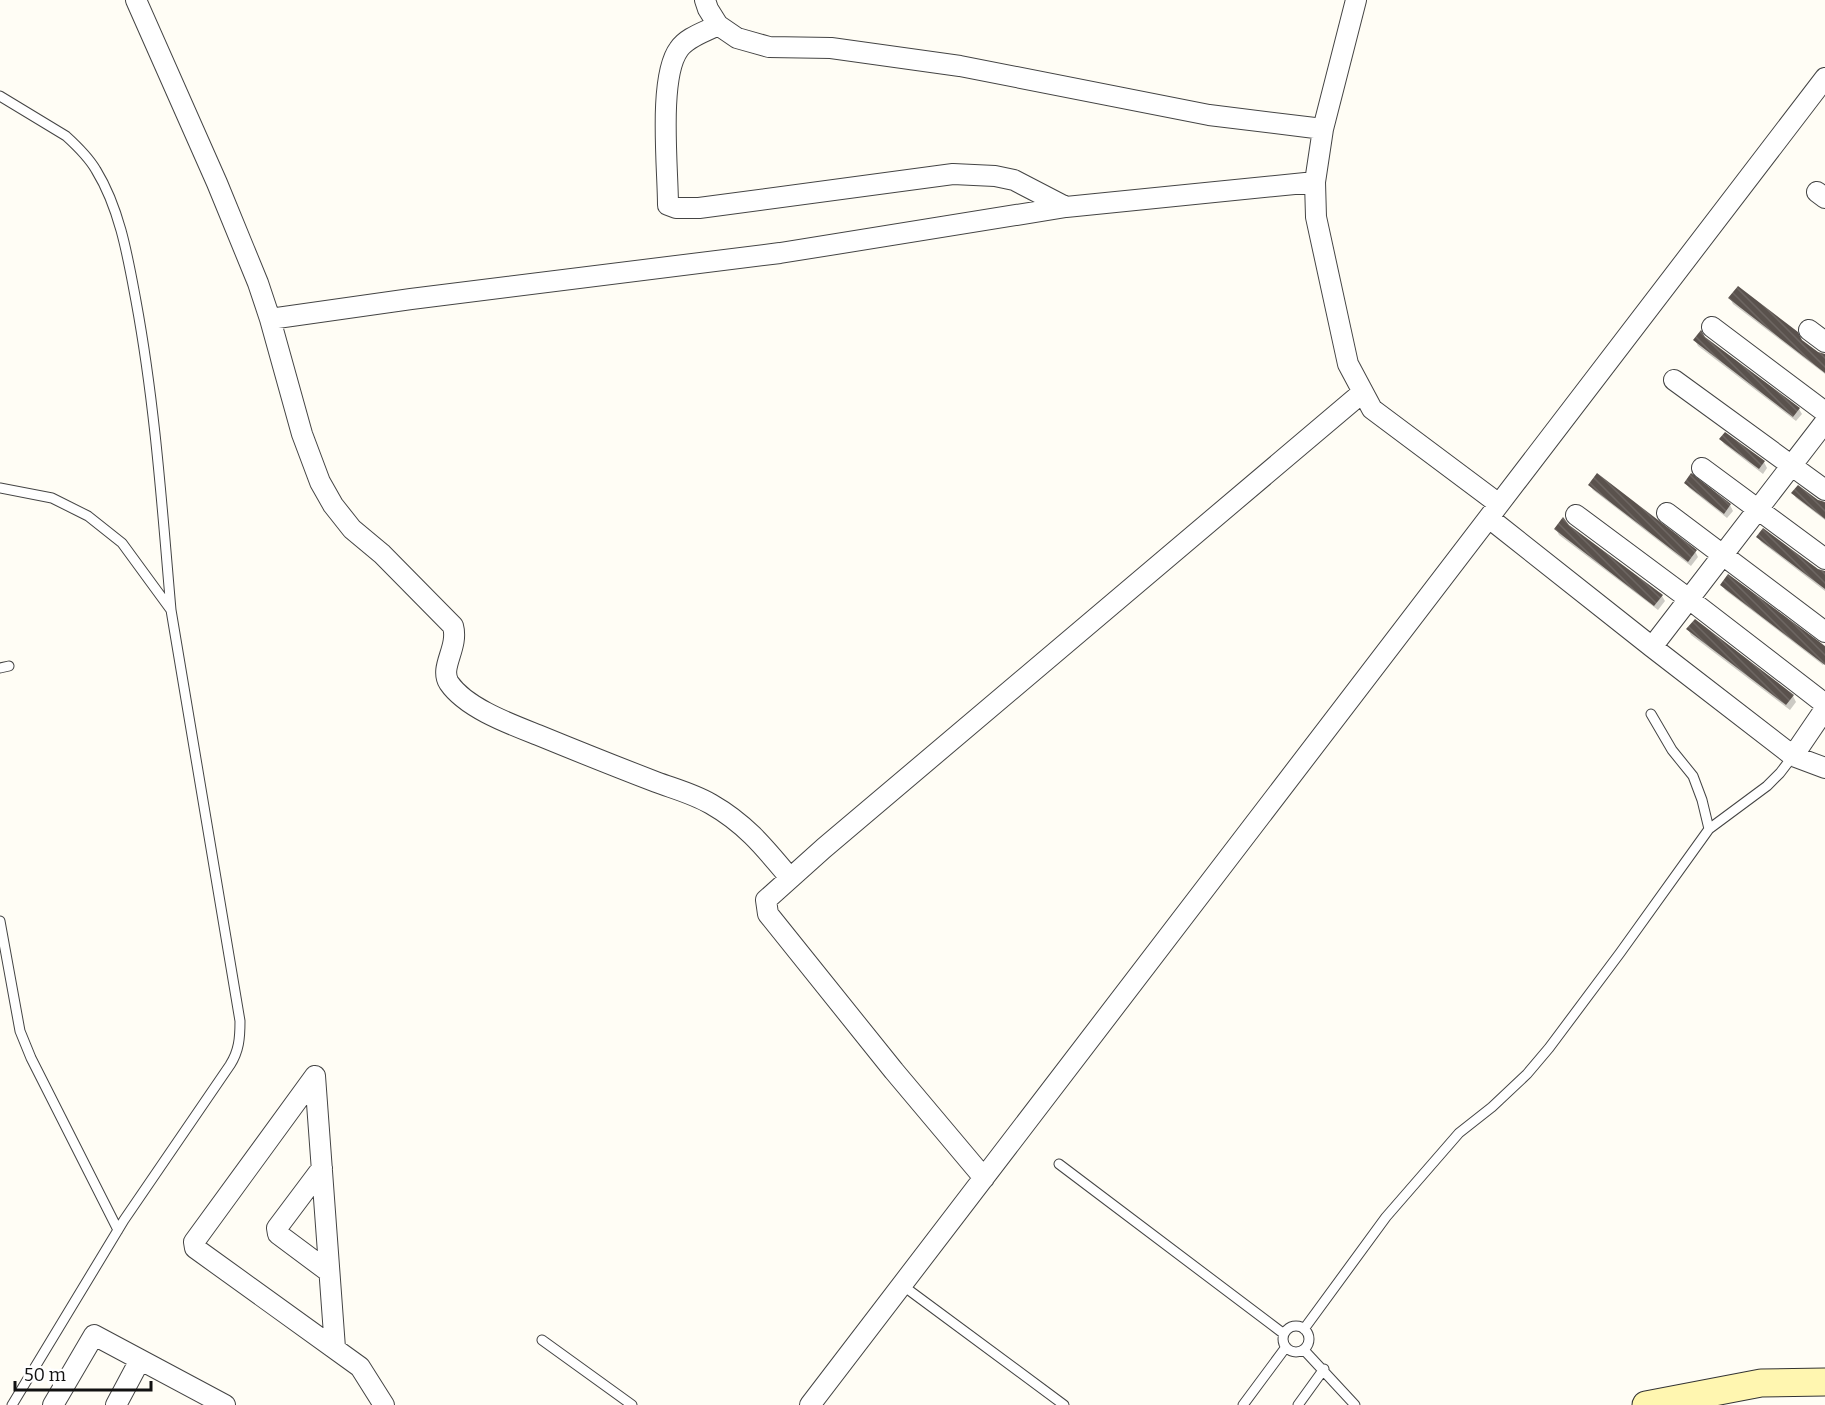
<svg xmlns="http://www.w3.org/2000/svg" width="1825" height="1405" font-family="Bitter,serif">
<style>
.shadow{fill:#0003}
.building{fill:url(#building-back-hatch)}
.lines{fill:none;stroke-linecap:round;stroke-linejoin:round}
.lane-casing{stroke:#444;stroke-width:11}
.street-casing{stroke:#444;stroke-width:22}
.secondary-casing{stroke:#333;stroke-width:29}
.lane{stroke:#fff;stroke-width:9}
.street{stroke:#fff;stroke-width:20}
.secondary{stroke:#fff6b0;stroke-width:27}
</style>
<defs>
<pattern id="building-back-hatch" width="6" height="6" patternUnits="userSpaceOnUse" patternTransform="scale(1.5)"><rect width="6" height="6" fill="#5a524d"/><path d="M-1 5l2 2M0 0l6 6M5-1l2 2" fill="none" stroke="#6d6662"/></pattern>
</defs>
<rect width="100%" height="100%" fill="#fffdf5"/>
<!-- shadow -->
<path class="shadow" d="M1730 298 1825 356V374L1733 304Z
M1704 338 1799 409 1802 414 1796 421 1698 346 1695 340Z
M1725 434 1764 462 1767 468 1763 474 1724 444 1721 439Z
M1686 483 1730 505 1733 511 1727 518 1689 488Z
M1590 485 1695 551 1698 557 1691 566 1593 490Z
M1793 493 1825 502V520L1796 498Z
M1568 526 1662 596 1665 601 1658 610 1559 535 1556 529Z
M1758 537 1817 570 1825 572V591L1761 542Z
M1722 585 1825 648V663L1823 665 1725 590Z
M1688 629 1793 696 1796 702 1790 710 1691 635Z"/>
<!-- building -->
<path class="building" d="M1738 286 1798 332 1802 340 1818 352 1825 354V373L1728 298Z
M1701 330 1705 337 1800 408 1793 417 1693 340Z
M1725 432 1765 461 1759 469 1719 439Z
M1597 473 1697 550 1688 562 1588 485Z
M1691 473 1731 504 1724 514 1684 483Z
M1798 485 1818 500 1825 502V519L1791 493Z
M1563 517 1569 525 1663 595 1654 606 1554 529Z
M1763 528 1818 569 1825 571V589L1756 537Z
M1728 574 1825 646V665L1720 585Z
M1695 619 1794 695 1786 705 1686 629Z"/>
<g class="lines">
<defs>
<path id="lane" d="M0 96 66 136C77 146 89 158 96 170 120 209 128 258 136 301 155 404 162 506 171 610
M0 488 52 498 88 516 122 543 171 610 240 1021C240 1038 239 1051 230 1065L124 1220 12 1405
M0 668 9 666
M1651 714 1672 750 1693 776 1702 800 1709 829
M0 921 20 1031 31 1058 118 1230
M1059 1164 1284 1334
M902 1285 1064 1405
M1283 1339a13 13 0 1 1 26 0a13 13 0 1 1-26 0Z
M1304 1329 1386 1217 1459 1133 1492 1107 1527 1074 1549 1048 1620 953 1709 829 1767 786 1780 773 1793 756
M542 1340 632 1405
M1304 1350 1355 1405
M1243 1405 1286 1347
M1298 1405 1324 1369"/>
<path id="street" d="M136 0 217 183 258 283 270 319 302 434 320 482 333 505 352 529 382 554 453 626C459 648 439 667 449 683 466 708 510 724 538 735 577 751 617 767 656 782 675 789 694 794 711 804 746 824 765 848 790 878
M705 0 708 9 718 25 737 38 769 47 831 48 960 66 1209 115 1323 129
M1356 0 1323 129 1315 182 1316 217 1348 364 1372 409 1499 504
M718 25C705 32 687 37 679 49 658 77 668 169 668 205L676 208H699L953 174 995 176 1014 180 1066 207 1315 182
M1817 192 1825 198
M270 319 411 299 780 253 1066 207
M1712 327 1825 412
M1809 330 1825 342
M1674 380 1825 490
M1702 468 1825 559
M1667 513 1825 632
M1576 515 1689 599 1825 704
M1489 518 1652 647 1793 756 1825 709
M1652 647 1825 422
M1793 756 1825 768
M315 1076 194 1242 195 1248 360 1367 384 1405
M315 1076 335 1348
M322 1168 277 1228 278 1234 329 1272
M984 1178 894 1071 768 914 766 900 824 848 1363 392
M53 1405 94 1335 225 1405
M116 1405 140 1360
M810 1405 1825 78"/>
<path id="secondary" d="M1646 1405 1761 1383 1825 1382"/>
</defs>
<!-- lane casing -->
<use href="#lane" class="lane-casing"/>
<!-- street casing -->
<use href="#street" class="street-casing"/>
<!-- secondary casing -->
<use href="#secondary" class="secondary-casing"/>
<!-- lane -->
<use href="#lane" class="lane"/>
<!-- street -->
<use href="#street" class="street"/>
<!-- secondary -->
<use href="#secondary" class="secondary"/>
</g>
<!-- scale -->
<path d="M15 1381v9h136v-9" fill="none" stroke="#111111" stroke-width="3"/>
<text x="24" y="1381" font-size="18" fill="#111111" stroke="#ffffff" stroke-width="4.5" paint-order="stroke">50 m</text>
</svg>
